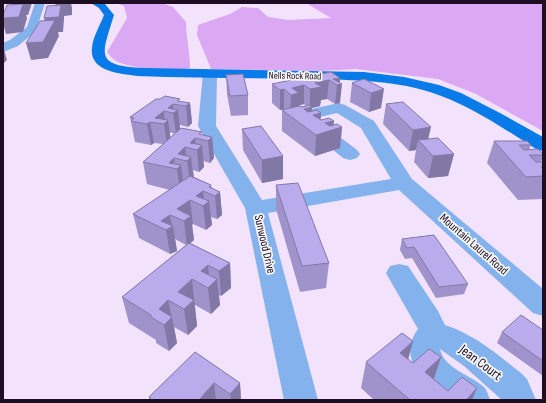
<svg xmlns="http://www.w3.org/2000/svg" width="546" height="403" font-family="'Sofia Sans Condensed',sans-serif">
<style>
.green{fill:#dba8f3}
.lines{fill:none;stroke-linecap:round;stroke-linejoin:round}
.minor{fill:#83b2ed;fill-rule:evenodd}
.major{fill:#087be9;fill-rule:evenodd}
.wall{fill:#a093cc;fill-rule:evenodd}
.shaded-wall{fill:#8278a6}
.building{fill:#baabed;stroke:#8278a6}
.labels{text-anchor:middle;stroke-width:3.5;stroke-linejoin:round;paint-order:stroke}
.far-street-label{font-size:10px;fill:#1d0e23;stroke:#f7f7f7}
.street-label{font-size:12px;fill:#1d0e23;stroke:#f7f7f7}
.near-street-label{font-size:14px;fill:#1d0e23;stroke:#f7f7f7}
</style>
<rect width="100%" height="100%" fill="#f3e2fb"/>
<!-- green -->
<path class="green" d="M116 3H162L173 7 186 22C186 38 190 52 190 68 174 72 131 69 116 61 112 59 110 55 107 52L127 18 124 6Z
M306 3H543V131L476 94 438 79 356 69 320 71 211 69 197 35 198 25 230 14 242 7 258 8 268 17 288 20 331 18Z"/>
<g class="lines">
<!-- minor -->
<path class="minor" d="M35 3H45L36 31 18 46 3 52V43L10 40 27 27Z
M210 70 215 71 217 74 216 126 262 200 391 179 361 128 337 113 302 121 296 120 294 116 296 112 302 111 339 103 345 105 374 121 412 179 543 289V316L533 313 399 190 268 213 318 400H284L245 208 198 126 203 74 205 71Z
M317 123 323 124 357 150 360 154 357 158 350 160 343 158 311 132 308 128 311 124Z
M399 264 408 266 438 311 445 325C474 334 498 355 521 373L527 379 536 400H502L464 366 440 349C444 369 472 375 485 388 487 391 489 397 490 400H445C423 383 397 357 418 329L386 273 390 266Z"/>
<!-- major -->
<path class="major" d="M91 3 105 4 114 15C102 55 93 66 145 68L364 72 404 77 439 85 461 93 500 113 543 137V151L536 149C503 128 468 104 430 92 389 79 345 80 303 79 248 78 192 78 137 76 119 74 89 71 92 48 93 36 100 26 104 15L99 8Z"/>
</g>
<!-- wall -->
<path class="wall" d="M226 75 248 95V115L231 116 227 94Z
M340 78V103L335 104 327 99 321 100 320 106 312 108V111L321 120 334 121 333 125 342 127 340 148 315 156 282 131V110H285L284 109 280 110 272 103V84ZM304 104 306 106 302 107 299 106Z
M364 79 381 108 369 112 350 102 352 83Z
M160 99 190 103 192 123 188 127 180 125V129L202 135 212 137 214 158 210 163 203 161 204 167 199 172 193 170 194 177 211 185 212 188 220 192 222 215 217 219 211 217 212 225 206 230 193 224 192 225 194 240 190 243 230 263 231 288 221 296 219 295 220 305 211 314 195 305V306L197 326 188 335 174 327 177 343 169 351 156 343V340L129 323 122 297 186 245 175 239 177 251 170 254 139 238 133 214 170 190 147 184 143 162 163 144 154 143 151 145 135 142 130 117ZM169 132 175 134 170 138Z
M386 104 429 139 454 154 448 176 428 178 414 162 416 150 409 151 383 124Z
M242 129 283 156V179L262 183 243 150Z
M494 141 531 145 529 150 543 154V157L541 162H543V199L518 200 487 163Z
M276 185 329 263 326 288 300 292 276 209Z
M402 239 468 284 464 294 436 298 412 258 405 259 400 250Z
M543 330V376L497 343 502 332Z
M195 352 240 383 241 400H149V397Z
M441 357 434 379 448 391 472 400H374L361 388 366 362 408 360 413 363Z"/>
<!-- shaded-wall -->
<path class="shaded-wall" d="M11 3H32L28 15H26L27 18 23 32 6 34 3 23V18L15 16Z
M55 3H71L72 8V15L64 16V19L63 32H58L59 36 48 58 31 60 26 43 48 33 44 18 59 16Z
M3 46 7 60 3 64Z
M340 78 339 85 342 84 340 103 335 104 337 85 333 79Z
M329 80 327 99 321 100 320 106 312 108 311 128 304 109 310 108V89L315 83Z
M304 85V104L299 105V112L290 114 291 95 292 88Z
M284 89V109L280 110V90Z
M384 89 381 108 369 112 371 93Z
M190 103 192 123 188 127 186 106Z
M173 104 174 113 178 110 180 130 176 134 173 113 168 108Z
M164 111 165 122 168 120 171 141 167 145 164 124 155 118Z
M321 113 320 133 313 115Z
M334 121 333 130 342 127 340 148 315 156 316 135 325 123Z
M150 122 154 143 151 145 147 124Z
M431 127 426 149 418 140 416 150 409 151 413 130Z
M212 137 214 158 210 163 208 141Z
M195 138 196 149 190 143Z
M202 145 204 167 199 172 197 150Z
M185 147 187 161 178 154Z
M454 154 448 176 428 178 433 156Z
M283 156V179L262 183V160Z
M191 157 194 180 190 184 187 161Z
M174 158 175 169 169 163Z
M181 165 184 188 180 192 177 169Z
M203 191 205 205 209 201 212 225 206 230 203 206 196 196Z
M220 192 222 215 217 219 215 196Z
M190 200 193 224 192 225 194 240 187 246 184 221 177 209Z
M170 215 172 227 173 226 177 251 170 254 166 230 161 221Z
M230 263 231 288 221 296 219 271Z
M208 265 210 286 217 279 220 305 211 314 208 288 201 271Z
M192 279 197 326 188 335 184 309 178 292Z
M168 300 172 318V317L177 343 169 351 164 325 159 309Z
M413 341 406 368 400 353Z
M441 357 432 384 425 372Z
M214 383 216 400H199Z
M240 383 241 400H231L230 394Z
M477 388 472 400H466Z"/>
<!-- building -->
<path class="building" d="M23 4 19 17 3 18V15L7 5Z
M61 5 59 17 44 18 47 6Z
M55 20 43 42 26 43 40 21Z
M331 72 340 78 333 79 342 84 337 85 329 80 315 83 322 87 310 89 304 85 292 88 299 93 291 95 284 89 280 90 272 84Z
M243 74 248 95 230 96 226 75Z
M364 79 384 89 371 93 352 83Z
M165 96 180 99 177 101 190 103 186 106 173 104 168 108 178 110 173 113 164 111 155 118 168 120 164 124 150 122 147 124 131 121 134 118 130 117 156 99H160Z
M403 102 431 127 413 130 386 104Z
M309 105 312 107 304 109 308 112 317 110 321 113 313 115 321 120 329 118 334 121 325 123 330 126 337 124 342 127 316 135 282 110 299 106 302 107Z
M261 126 283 156 262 160 242 129Z
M181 128 202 132 199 134 212 137 208 141 195 138 190 143 202 145 197 150 185 147 178 154 191 157 187 161 174 158 169 163 181 165 177 169 143 162Z
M438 138 454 154 433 156 418 140Z
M494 141H527L531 145H519L524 150 538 149 543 154V155H529L536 162H543V167H541L543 169V176L526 177Z
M190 176 211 185 209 187 220 192 215 196 203 191 196 196 209 201 203 206 190 200 177 209 191 216 184 221 170 215 161 221 173 226 166 230 133 214Z
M298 183 329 263 302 266 276 185Z
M434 235 468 284 439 287 414 247 407 248 402 239Z
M189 243 230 263 219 271 208 265 201 271 217 279 208 288 192 279 178 292 194 300 184 309 168 300 159 309 172 317 164 325 151 317V315L122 297Z
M521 315 543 330V361L502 332Z
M402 333 413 341 400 353 413 363 429 349 441 357 425 372 448 391 462 377 477 388 466 400H410L366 362Z
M195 352 240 383 230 394 214 383 199 400H152L149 397Z"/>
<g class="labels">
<!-- far-street labels -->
<g class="far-street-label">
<text transform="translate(295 75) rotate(1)" y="4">Nells Rock Road</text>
</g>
<!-- street labels -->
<g class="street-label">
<text transform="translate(265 244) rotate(77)" y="4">Sunwood Drive</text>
<text transform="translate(474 244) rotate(41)" y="4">Mountain Laurel Road</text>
</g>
<!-- near-street labels -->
<g class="near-street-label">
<text transform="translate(481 362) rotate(37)" y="5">Jean Court</text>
</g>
</g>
<!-- border -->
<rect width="546" height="403" fill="none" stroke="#1d0e23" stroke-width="8"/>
</svg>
